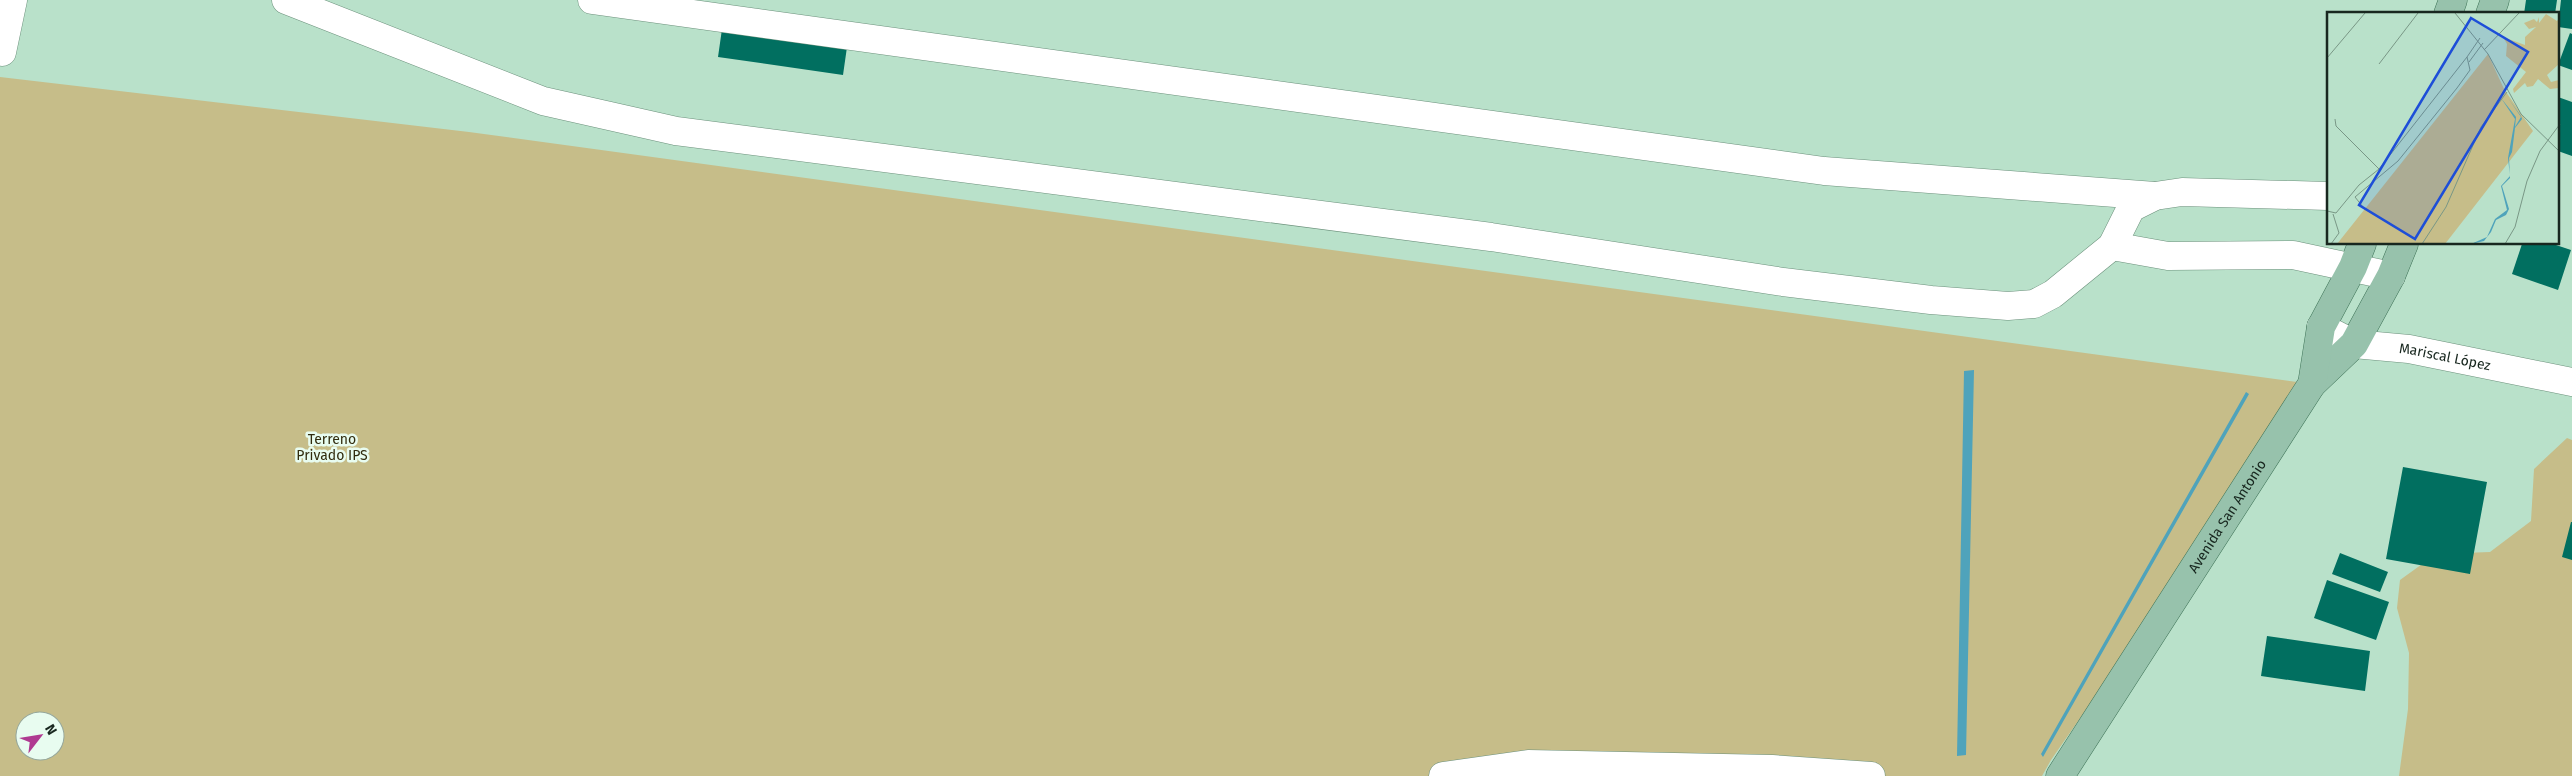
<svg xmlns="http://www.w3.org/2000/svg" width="2572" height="776" font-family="'Fira Sans',sans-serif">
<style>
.green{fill:#c6bd89;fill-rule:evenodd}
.water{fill:#4fa3bb}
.building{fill:#016f60}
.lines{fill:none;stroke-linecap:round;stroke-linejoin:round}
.minor-casing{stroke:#6c917c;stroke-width:29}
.major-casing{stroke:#3e7257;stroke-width:29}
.minor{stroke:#fff;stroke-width:28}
.major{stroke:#97c2ac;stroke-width:28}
.labels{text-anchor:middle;stroke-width:5;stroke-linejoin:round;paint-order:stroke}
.street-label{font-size:14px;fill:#18271f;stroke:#e8fcf0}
.park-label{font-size:14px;fill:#302b0d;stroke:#e8fcf0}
.inset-road{fill:none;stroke:#799786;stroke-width:1}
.view{fill:#1d4ed8;fill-opacity:0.15;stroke:#1d4ed8;stroke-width:2.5}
.inset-edge{fill:none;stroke:#18271f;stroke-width:2.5}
</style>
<rect width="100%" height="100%" fill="#b9e1ca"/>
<!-- green -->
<path class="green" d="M0 77 469 132 2312 384 2051 760 2042 776H0ZM25 721H55V751H25Z
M2567 438 2572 440V776H2399L2408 709 2409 653 2397 608 2400 580 2436 554 2490 552 2531 521 2534 469Z"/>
<!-- water -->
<path class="water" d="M1974 370 1966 755 1957 756 1964 371Z
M2246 392 2249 394 2043 757 2041 754Z"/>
<!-- building -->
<path class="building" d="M2526 0H2557L2555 14H2524Z
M2561 0H2572V29L2558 27Z
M723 22 848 40 843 75 718 57Z
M2570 33 2572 34V70L2558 65Z
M2558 97 2572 102V156L2558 151Z
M2522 244H2553L2571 250 2558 290 2512 274Z
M2403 467 2487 482 2470 574 2386 559Z
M2571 522H2572V560L2562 557Z
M2340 553 2388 572 2380 592 2332 574Z
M2327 580 2389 602 2376 640 2314 618Z
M2267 636 2370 651 2365 691 2261 676Z"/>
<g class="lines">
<defs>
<g id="minor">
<path d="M286 0 543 101 676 131 1491 237 1783 282 1931 300 2008 306 2034 304 2053 294 2112 246 2131 208 2155 196 2182 192 2328 196"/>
<path d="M592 0 1824 171 2155 196"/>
<path d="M2 52 13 0"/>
<path d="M2112 246 2168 256 2293 255 2391 276"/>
<path id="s1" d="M2321 327 2354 344 2409 349 2572 382"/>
<path d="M1443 776 1528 764 1772 769 1871 776"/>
</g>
<g id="major">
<path d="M2448 14 2453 0"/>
<path d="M2490 14 2495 0"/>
<path d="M2312 384 2354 344 2391 276 2404 244"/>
<path id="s2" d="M2060 776 2312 384 2321 327 2353 267 2362 244"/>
</g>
</defs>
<!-- minor casing -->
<use href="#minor" class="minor-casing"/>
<!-- major casing -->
<use href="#major" class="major-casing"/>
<!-- minor -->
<use href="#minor" class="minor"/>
<!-- major -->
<use href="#major" class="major"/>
</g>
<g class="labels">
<!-- street labels -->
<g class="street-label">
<text dy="5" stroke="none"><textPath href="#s1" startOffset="129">Mariscal López</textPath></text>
<text dy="5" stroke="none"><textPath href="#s2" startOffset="309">Avenida San Antonio</textPath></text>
</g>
<!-- park labels -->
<g class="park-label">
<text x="332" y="444">Terreno<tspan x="332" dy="16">Privado IPS</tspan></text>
</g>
</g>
<!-- overview -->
<g transform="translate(2327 12)">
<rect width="232" height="232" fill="#b9e1ca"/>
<path d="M219 2 230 9 232 6V52L220 63 224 70 232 68V76L223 77 211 67 206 74 200 75 198 71 187 81 186 77 199 60 179 44 180 32 176 25 198 33V25L209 15 202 17 197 11 207 7 210 10 212 5V11ZM161 42 177 77 206 119 118 232H10Z" fill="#c6bd89"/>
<path d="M174 86 189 105 188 115 194 105 181 86 194 104 195 107 188 116 185 140 182 146 183 166 175 174 182 197 179 203 169 208 164 220 157 229 144 232 160 225 168 207 180 198 174 174 183 164 181 146 188 107Z" fill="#4fa3bb"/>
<path class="inset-road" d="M128 1 161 42 194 102 233 140M157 38 192 1M0 46 38 1M142 50 156 31M52 52 91 1M8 107 9 114 52 157M36 195 28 185 71 149 130 76 143 58 140 45 153 26M0 199 9 201 32 173 52 157 140 45M4 232 12 221 6 202M95 232 119 195 154 115 180 80M178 232 188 215 200 169 213 139 233 112"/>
<path class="view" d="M144 6 201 40 88 227 32 193Z"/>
<rect width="232" height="232" class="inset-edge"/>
</g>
<!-- north arrow -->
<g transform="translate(40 736) rotate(59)"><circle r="24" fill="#e8fcf0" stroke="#95a79c"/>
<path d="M0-4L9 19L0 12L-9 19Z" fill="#af3a91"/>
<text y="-8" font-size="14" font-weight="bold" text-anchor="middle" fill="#18271f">N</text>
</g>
</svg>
